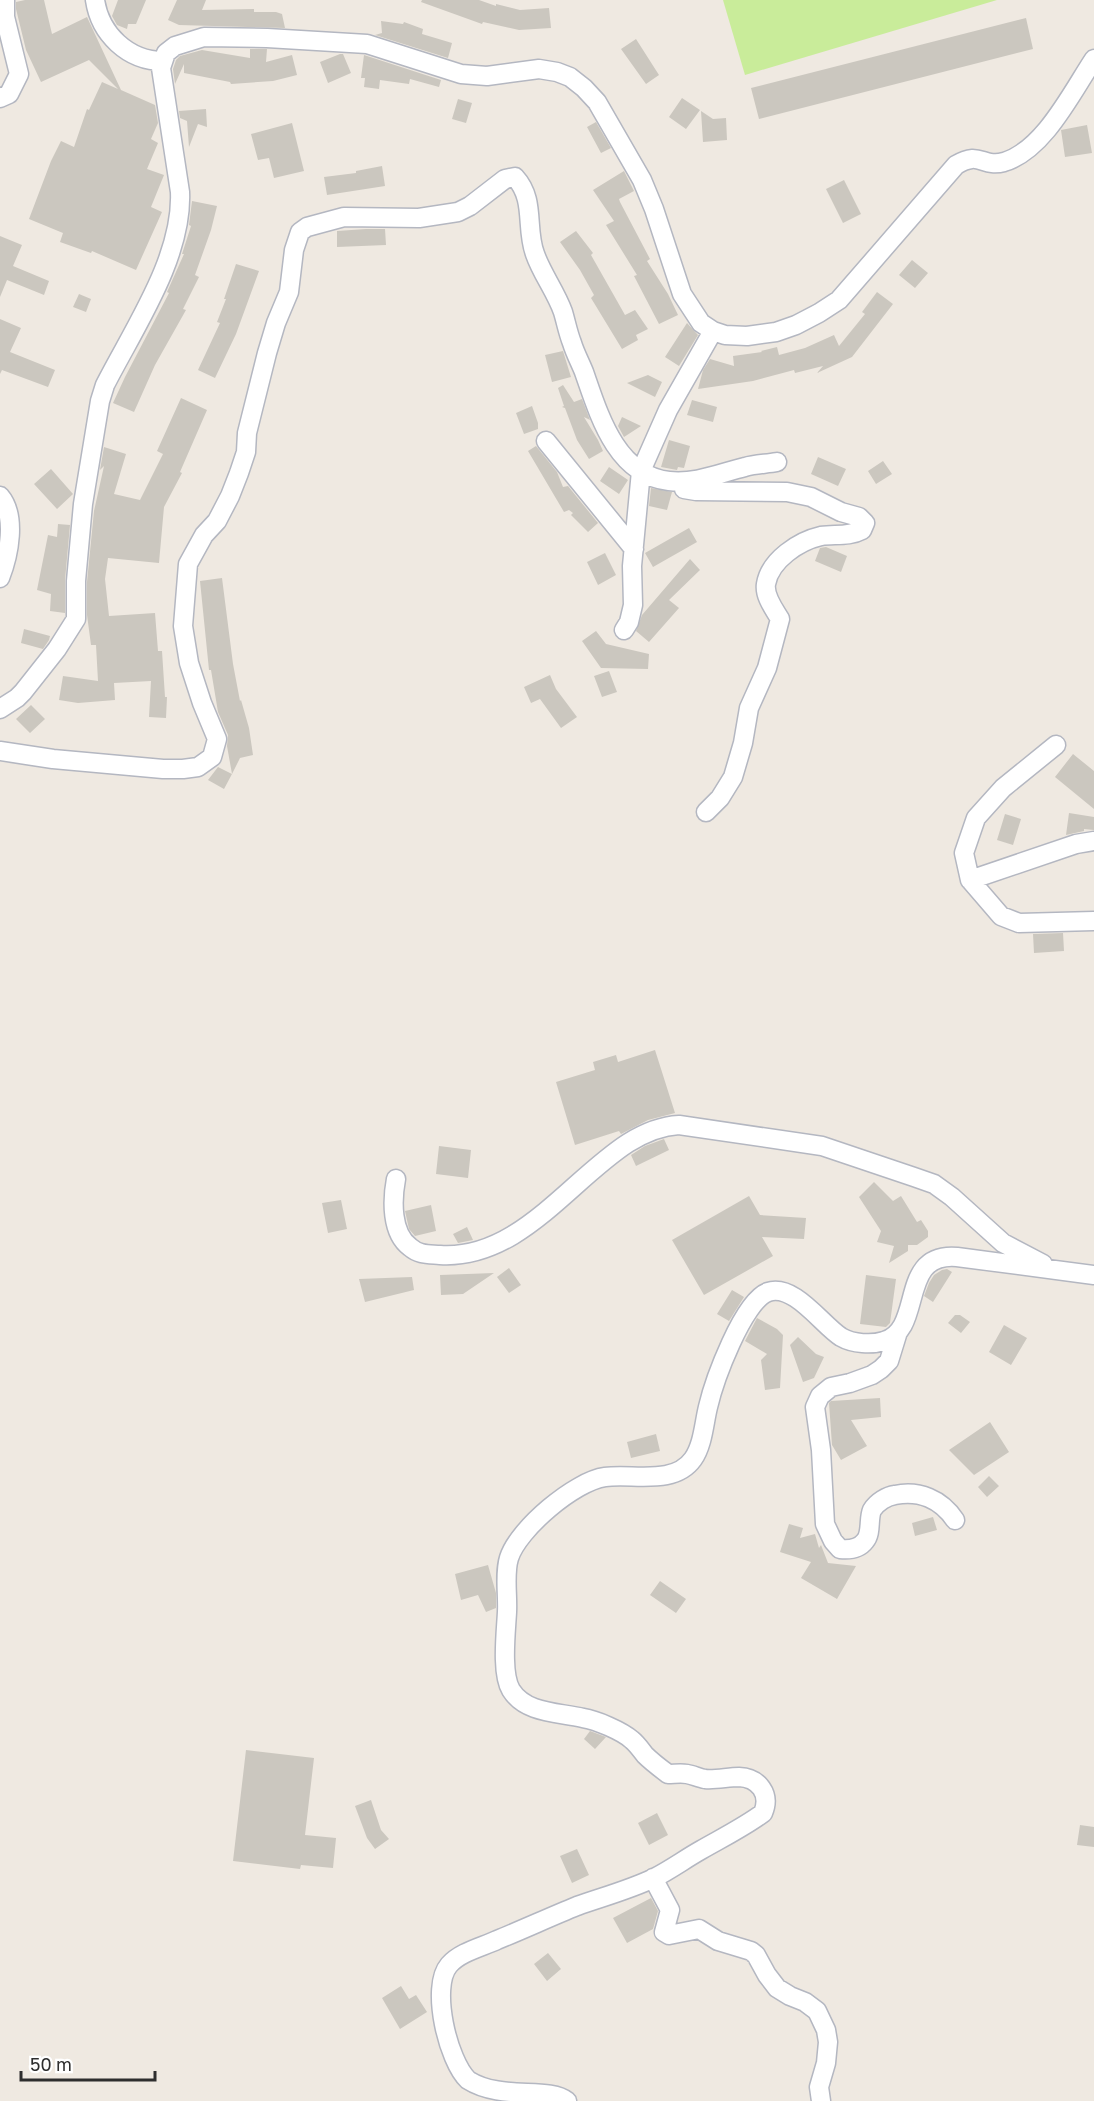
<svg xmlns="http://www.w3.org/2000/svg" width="1094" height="2101" font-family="'Golos Text',sans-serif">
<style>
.pitch{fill:#c9ec9a}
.building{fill:#cbc7bf}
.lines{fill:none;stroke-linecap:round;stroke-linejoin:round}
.minor-casing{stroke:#b4b7c1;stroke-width:21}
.minor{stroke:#fff;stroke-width:18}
</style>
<rect width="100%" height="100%" fill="#efe9e1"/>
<!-- pitch -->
<path class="pitch" d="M723 0H997L745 75Z"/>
<!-- building -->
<path class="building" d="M25 0H44L52 34 87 17 121 90 155 105 158 123 151 139 158 143 147 169 164 175 151 207 162 212 136 270 92 251 91 253 60 242 63 233 29 219 51 161 61 141 74 147 87 109 89 110 102 82 118 89 89 60 41 82 26 50 16 9V2Z
M118 0H146L136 24H128L127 29 117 25 112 16Z
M177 0H206L202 10 254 9V12H276L282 14 285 28 179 25 168 20Z
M422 0H479L496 6V4L520 10 549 8 551 28 519 30 483 22 482 24 421 2Z
M1026 18 1033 49 759 119 751 88Z
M381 21 403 24 404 22 423 29 422 34 452 43 448 58 375 35 382 33Z
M636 39 659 75 646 84 621 49Z
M250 49H267L266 62 292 55 297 75 273 81 231 84 230 82 184 73V64L175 84 173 69 176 60 180 56 202 50 250 58Z
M340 54H343L351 73 328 83 320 62Z
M364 55 441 80 439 87 410 79 409 84 380 80 379 89 364 87 365 78H361Z
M682 98 700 110 686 129 669 117Z
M458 99 472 103 466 123 452 119Z
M206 109 207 127 198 124 189 147 187 121 180 118 179 111Z
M701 111 713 119 726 118 727 140 703 142Z
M596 122 611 148 601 153 587 127Z
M292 123 304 171 274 178 269 158 258 160 251 134Z
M1087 125 1092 153 1065 157 1061 130Z
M382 166 385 186 327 195 324 177 356 173V171Z
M624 171 634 191 619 199 620 202 650 259 647 261 668 294 678 315 659 324 634 276 637 275 606 225 614 221 593 190Z
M844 180 861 214 843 223 826 189Z
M192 201 217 206 211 230 195 275 199 277 183 309 186 310 155 365 134 412 113 403 125 377 169 293 167 292 184 254H182L191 226 189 225Z
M366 229H385L386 245 337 247V231Z
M576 231 593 253 591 255 625 315 635 310 648 329 636 335 638 340 622 349 591 298 594 295 580 270 560 242Z
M0 236 22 245 13 266 49 281 44 295 7 280 0 297Z
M912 260 928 273 915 288 899 275Z
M236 264 259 271 236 334 215 378 198 370 220 323 217 322 226 299H224Z
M877 292 893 304 852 357 817 373 823 366 795 373 794 370 753 381 698 389 703 370 710 359 734 366 733 356 762 352 761 351 777 347 779 355 805 348 834 335 839 346 865 314 862 312Z
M79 294 91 299 86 312 73 307Z
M0 319 21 328 10 352 55 370 48 387 2 370 0 374Z
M687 323 698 335 679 366 665 357Z
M563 351 571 377 552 382 545 355Z
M648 375 662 382 655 397 627 383Z
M563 385 574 402 582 399 590 420 584 417 598 440 603 451 589 459 577 440 565 408 562 407 564 406 558 388Z
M181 398 207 410 180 472 182 473 164 507 159 563 108 558 105 579 109 616 155 613 158 651H162L165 697H167L166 718 149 717 151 681 114 683 115 700 78 703 59 700 63 676 98 681 96 645H91L87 615V582L94 511 104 466 100 470 104 447 126 454 114 494 140 500 163 454 157 451Z
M692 400 717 407 713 422 687 415Z
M532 406 538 423V429L524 434 516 413Z
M622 417 641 426 624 437 618 426Z
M669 440 690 446 684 468 678 467 677 470 661 467Z
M536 446 557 472 563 487 568 486 598 523 588 532 571 515 573 513 569 510 564 512 528 451Z
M818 457 846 469 838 486 811 474Z
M883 461 892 474 876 484 868 471Z
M609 467 628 480 619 494 600 481Z
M51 469 73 494 57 509 34 484Z
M651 488 672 492 667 510 649 506Z
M58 524 70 525 65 580V613L50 611 51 594 37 590 48 535 57 537Z
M689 528 697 542 653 567 645 553Z
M826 547 847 556 841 572 815 561 820 548Z
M605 553 616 575 598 585 587 562Z
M690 559 700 570 669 600 679 608 649 642 636 631 642 615Z
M222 578 233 664 240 701 241 700 249 728 253 755 240 758 232 774 227 746 228 735 218 712 211 670H209L200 581Z
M24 629 50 636 49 640 43 649 21 643Z
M596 631 606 644 649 654 648 669 601 668 582 641Z
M609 671 617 692 602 697 594 676Z
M550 675 556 689 577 717 561 728 540 699 531 703 524 687Z
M31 705 45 719 30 733 16 719Z
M1073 754 1094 771V809L1055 777Z
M218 767 232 774 224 789 208 780Z
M1069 813 1094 817V830L1084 829V831L1066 835Z
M1005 814 1021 819 1013 845 997 840Z
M1063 933 1064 951 1034 953 1033 934Z
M655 1050 675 1113 648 1120 621 1134 619 1131 575 1145 556 1082 595 1070 593 1062 616 1055 618 1062Z
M664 1139 669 1150 636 1166 631 1155 645 1146Z
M439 1146 471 1150 468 1178 436 1174Z
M874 1182 893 1201 901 1196 917 1222 921 1220 928 1231V1237L917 1245H908V1251L889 1263 894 1246 877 1242 881 1231 859 1197Z
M749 1196 760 1215 806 1218 804 1239 762 1237 773 1256 704 1295 672 1240Z
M341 1200 347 1229 328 1233 322 1203Z
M431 1205 436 1231 415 1236 409 1229 405 1211Z
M467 1227 473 1240 458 1243 453 1234Z
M509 1268 521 1285 509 1293 497 1277Z
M947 1269 952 1272 933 1302 924 1296 929 1283 934 1275 942 1270Z
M494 1273 463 1294 441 1295 440 1275Z
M866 1275 896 1279 890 1323 886 1327 860 1324Z
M412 1277 414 1290 365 1302 359 1279Z
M732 1290 744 1297 729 1321 717 1314Z
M955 1315H960L970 1322 961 1333 948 1323Z
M757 1318 777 1329 783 1335 780 1388 765 1390 761 1360 767 1354 745 1341Z
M1004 1325 1027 1338 1011 1365 989 1352Z
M798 1337 816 1354 824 1357 814 1378 803 1382 790 1345Z
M880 1398 881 1417 851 1420 867 1446 841 1460 832 1445 829 1403 831 1401Z
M990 1422 1009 1452 974 1475 949 1450Z
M656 1434 660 1451 631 1458 627 1442Z
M989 1476 999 1486 987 1497 978 1487Z
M933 1517 937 1530 915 1536 912 1523Z
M789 1524 803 1528 800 1538 815 1534 819 1548 821 1545 828 1563 856 1566 837 1599 801 1578 811 1562 780 1552Z
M488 1565 496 1593V1608L486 1612 478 1595 461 1600 455 1574Z
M660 1581 686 1599 676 1613 650 1595Z
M590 1731 606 1737 595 1749 584 1739Z
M246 1750 314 1758 305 1835 336 1838 333 1868 301 1865 300 1869 233 1861Z
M371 1800 381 1830 389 1839 375 1849 367 1838 355 1806Z
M657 1813 668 1835 649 1845 638 1823Z
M1080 1825 1094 1827V1847L1077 1845Z
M577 1849 589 1875 572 1883 560 1856Z
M651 1898 658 1911 653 1929 627 1943 613 1918Z
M548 1953 561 1969 547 1981 534 1964Z
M401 1986 409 1999 416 1995 427 2012 400 2029 382 1998Z"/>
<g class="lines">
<defs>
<path id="minor" d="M95 0C100 34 128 61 163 61
M0 98 9 94 19 74 5 17V0
M546 441 634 549
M684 489 696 491 787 492 811 497 841 512 859 517 865 523 862 530C849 537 835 534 821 536 799 541 770 560 766 584 764 596 774 609 780 619L767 668 749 708 743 743 733 777 720 798 706 812
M0 496C17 516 9 555 0 578
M624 630 629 622 633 605 632 566 641 471 668 410 713 331
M0 709 17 698 23 692 57 649 76 619V581L83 504 100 401 105 385C134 328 183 257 180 192L161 68 166 53 175 46 204 37 267 38 367 44 461 74 487 76 539 69 557 72 570 77 584 88 597 102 642 180 654 209 682 294 701 323 713 331 725 335 747 336 776 332 796 325 819 313 839 300 956 165C980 150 982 168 1004 162 1044 150 1072 92 1094 59
M1056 745 1003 788 976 818 964 853 970 880 1001 916 1019 923 1094 921
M0 751 53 759 163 769H183L198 767 212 757 217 739 202 703 189 663 183 626 188 564 204 535 217 521 230 496 239 473 246 452 247 433 267 353 276 323 289 292 294 250 300 232 307 227 344 217 419 218 458 212 470 206 505 179 515 177C536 200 525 227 535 254 542 274 556 292 563 312 566 322 568 333 572 343 575 353 580 362 584 372 599 415 616 475 669 481 696 484 720 473 745 467 755 464 766 464 777 462
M970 880 1076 844 1094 841
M396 1179C392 1200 391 1233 410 1247 419 1255 428 1254 440 1255 518 1260 569 1181 628 1143 644 1133 660 1126 679 1125L822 1146 914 1177 934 1184 952 1197 1003 1243 1043 1264
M897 1335 889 1361 881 1369 872 1375 850 1383 831 1387 820 1396 815 1407 821 1450 825 1524 833 1541 840 1549C850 1550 859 1549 865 1541 872 1533 868 1519 872 1510 877 1502 887 1496 895 1495 919 1490 941 1499 955 1520
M653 1878 670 1910 664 1932 669 1935 699 1929 718 1941 751 1951 756 1955 767 1975 777 1988 790 1996 805 2002 817 2011 826 2030 828 2042 826 2063 819 2087 821 2101
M567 2101C548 2086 501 2101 468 2080 448 2061 430 1987 449 1965 460 1952 482 1947 497 1940 524 1929 550 1917 577 1906 602 1897 629 1890 654 1878 670 1870 685 1859 701 1850 722 1838 744 1827 763 1813 771 1794 759 1778 739 1777 728 1777 716 1780 705 1779 699 1778 693 1775 687 1774 681 1773 674 1774 668 1774 660 1768 652 1762 645 1755 641 1750 637 1744 632 1740 622 1731 596 1720 583 1718 559 1712 526 1714 511 1690 501 1673 506 1632 507 1612 508 1595 504 1574 509 1558 518 1529 575 1481 605 1477 632 1473 674 1486 693 1459 703 1445 704 1423 708 1407 714 1381 743 1301 768 1292 794 1283 822 1325 841 1337 853 1344 872 1345 884 1341 925 1329 897 1252 957 1257L1094 1275"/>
</defs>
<!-- minor casing -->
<use href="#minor" class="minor-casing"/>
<!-- minor -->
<use href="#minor" class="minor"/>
</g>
<!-- scale -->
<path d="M21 2071v9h134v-9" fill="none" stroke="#2e2e2e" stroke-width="3"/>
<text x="30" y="2071" font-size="18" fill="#2e2e2e" stroke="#ffffff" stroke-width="4.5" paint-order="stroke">50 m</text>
</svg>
